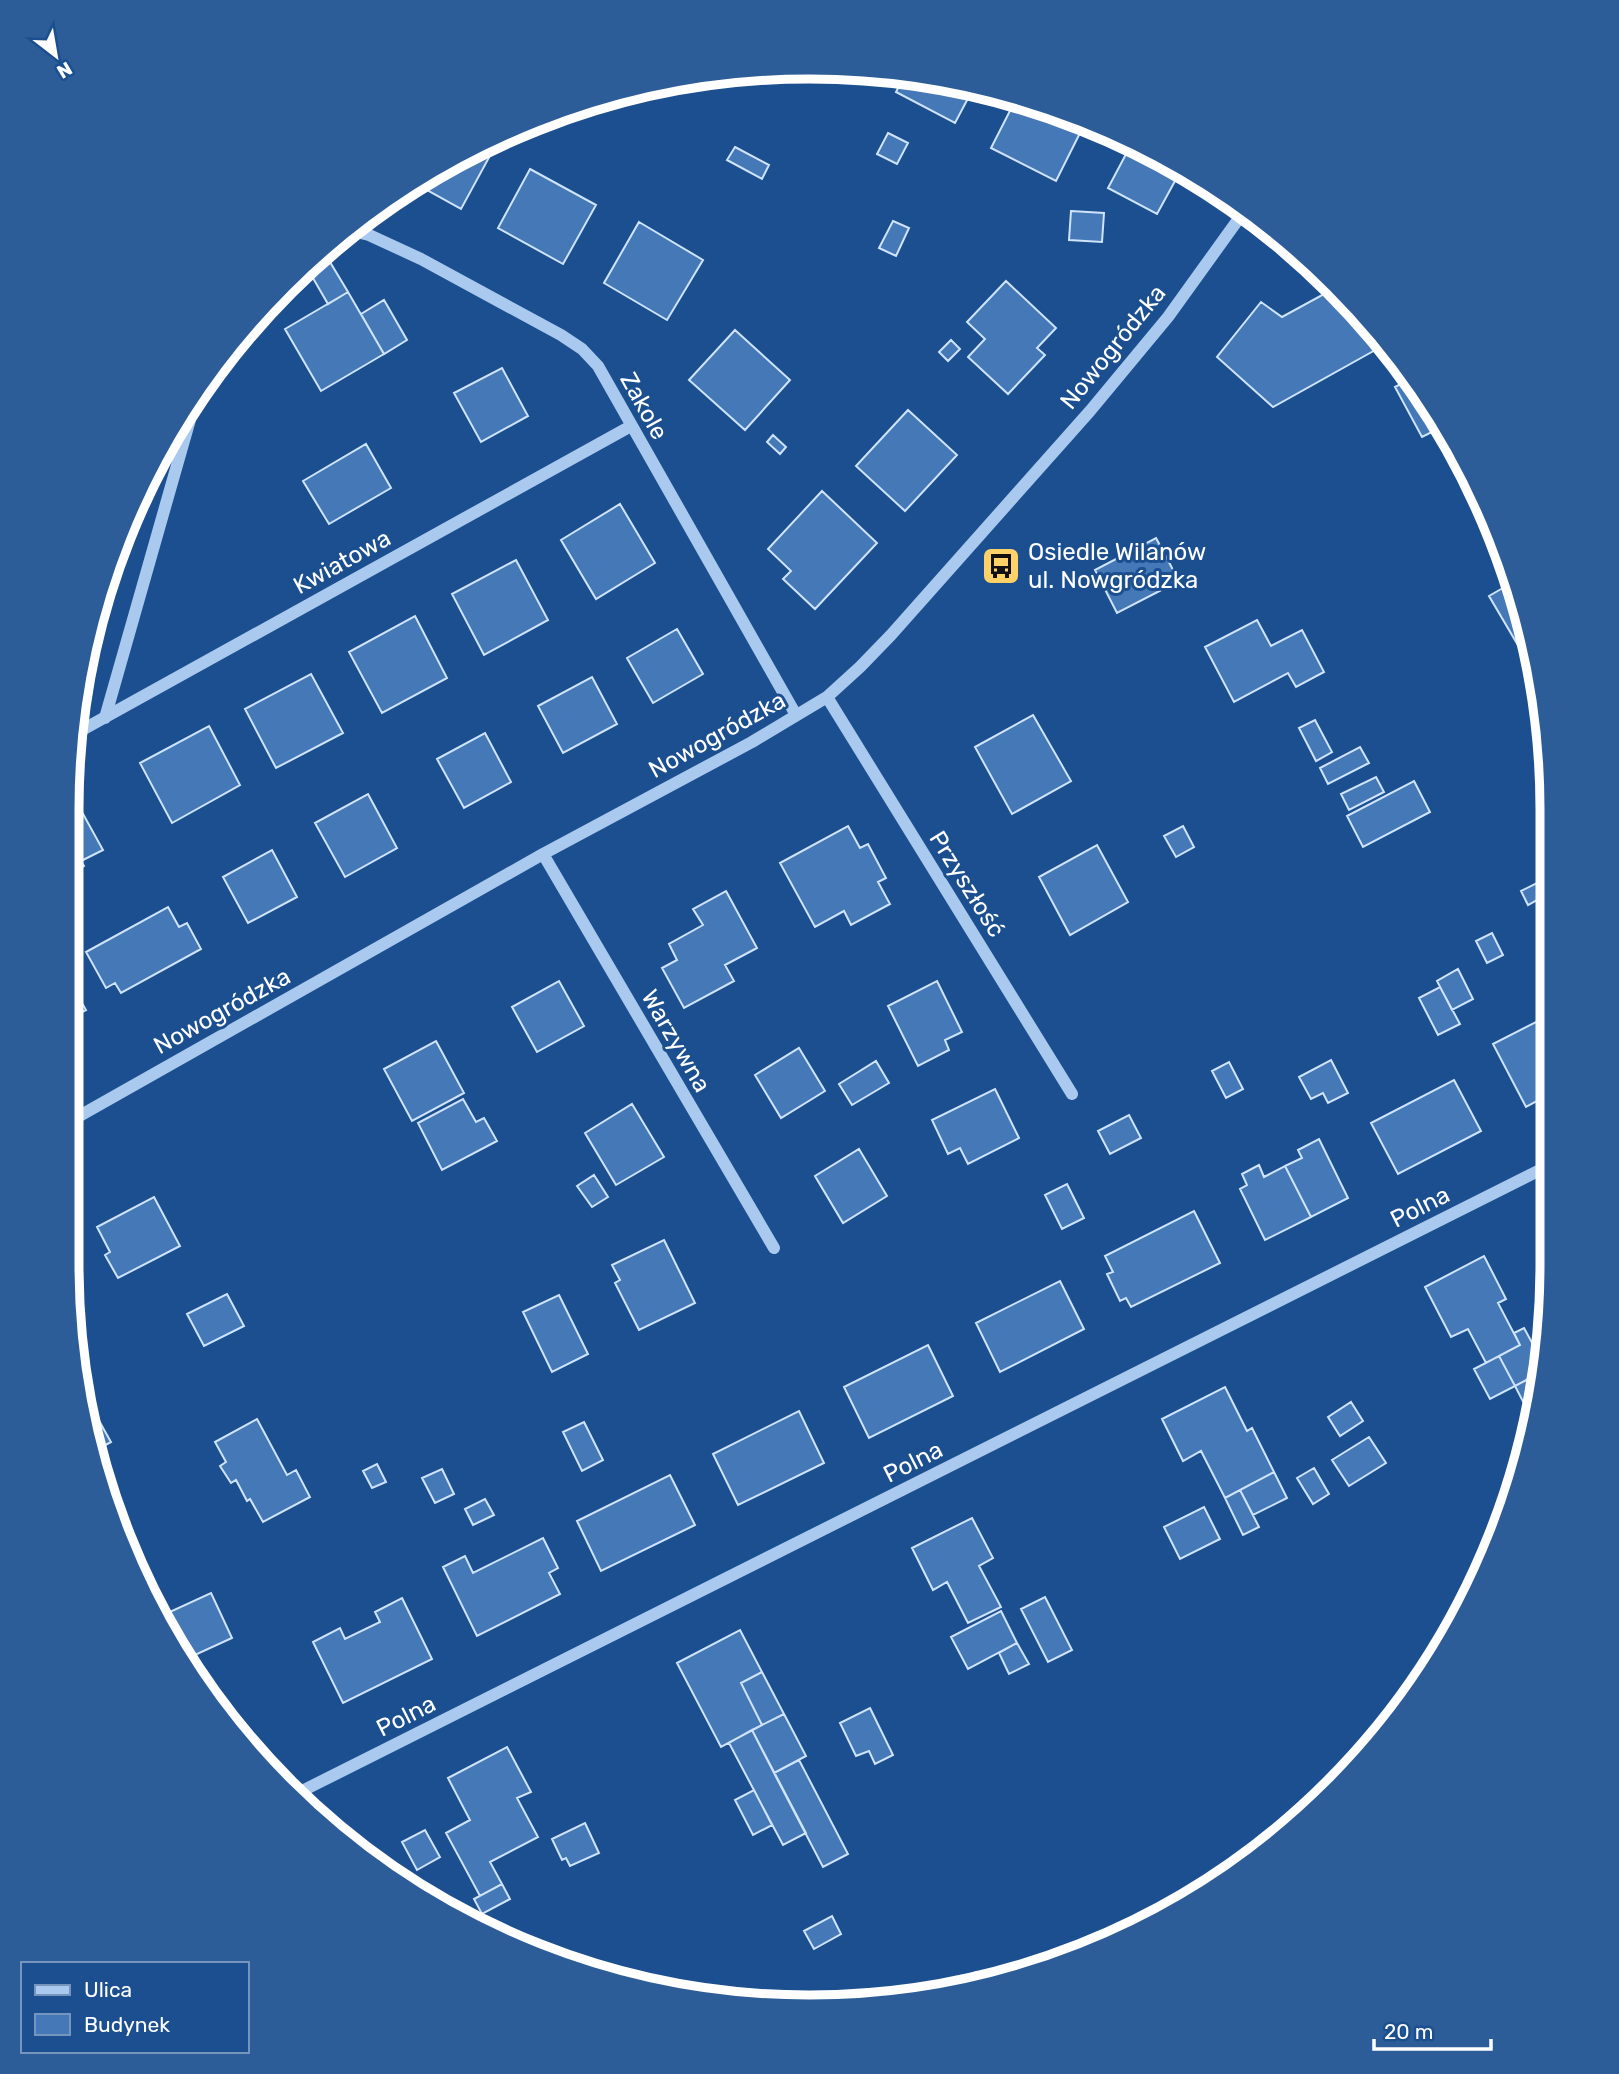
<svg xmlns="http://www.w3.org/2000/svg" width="1619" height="2074" font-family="Rubik,sans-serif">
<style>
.building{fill:#4478b7;stroke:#cfe3fa;stroke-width:2}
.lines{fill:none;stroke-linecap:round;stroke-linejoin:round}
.minor{stroke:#a9c9ee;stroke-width:12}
.labels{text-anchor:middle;stroke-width:6;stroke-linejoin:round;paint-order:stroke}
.street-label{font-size:24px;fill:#fff;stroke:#1b4f8f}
.poi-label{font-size:24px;fill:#fff;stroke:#1b4f8f;text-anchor:start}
.rim{fill:none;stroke:#fff;stroke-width:9}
</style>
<rect width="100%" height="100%" fill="#1b4f8f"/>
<!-- building -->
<path class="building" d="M841 69 833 81 813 70Z
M904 76 974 87 955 123 896 92Z
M1017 97 1085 123 1056 181 991 148Z
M888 133 908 143 897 164 877 154Z
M1133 141 1181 170 1157 214 1108 188Z
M481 146 492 152 461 209 414 183 438 166Z
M735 147 769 165 762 179 727 160Z
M530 169 596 205 563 264 498 228Z
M1071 211 1104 213 1102 242 1069 240Z
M893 221 909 228 896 256 879 248Z
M639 222 703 260 667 320 604 283Z
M330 262 348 292 328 304 310 273Z
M1006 281 1056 328 1037 348 1045 355 1008 394 968 357 985 339 967 322Z
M1335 288 1368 319 1386 344 1273 407 1217 357 1261 302 1282 317Z
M348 292 384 354 321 391 285 329Z
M384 300 407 340 384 354 361 314Z
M735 330 790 380 745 430 689 380Z
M951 340 960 349 948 361 939 352Z
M502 368 528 416 481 442 454 393Z
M1410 379 1440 428 1422 437 1395 387Z
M908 410 957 455 905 511 856 466Z
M773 435 786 447 780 454 767 442Z
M366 444 391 488 329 524 303 481Z
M822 491 877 543 815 609 783 579 791 571 768 549Z
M620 504 655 563 596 599 561 540Z
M1156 538 1179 581 1117 613 1095 570Z
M516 560 548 620 484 655 452 594Z
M1515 581 1528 648 1522 652 1489 596Z
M415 616 447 678 382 713 349 652Z
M1257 620 1271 646 1302 630 1324 672 1296 687 1288 673 1234 702 1205 647Z
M677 629 703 674 653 703 627 658Z
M311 674 343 733 276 768 245 709Z
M592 677 617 724 563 753 538 706Z
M1033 715 1071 781 1012 814 975 747Z
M1315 720 1332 752 1316 761 1299 728Z
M209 726 240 785 172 823 140 763Z
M485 733 511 782 464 808 437 759Z
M1360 747 1369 763 1328 784 1320 768Z
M1376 777 1384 792 1349 810 1341 794Z
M1414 781 1430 812 1363 847 1347 816Z
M368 794 397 848 345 877 315 823Z
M77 803 103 850 81 861 84 866 68 876V808Z
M848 826 860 848 868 844 886 878 878 882 890 904 851 925 844 911 815 927 780 863Z
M1183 826 1194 847 1176 857 1164 836Z
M1097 845 1128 902 1070 935 1039 877Z
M272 850 297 897 248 923 223 877Z
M1537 883 1544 896 1528 905 1521 891Z
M726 891 757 948 725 965 734 981 684 1008 662 968 677 960 669 944 703 925 693 909Z
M168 907 179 927 187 923 201 949 121 993 115 983 106 988 86 952Z
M1492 933 1503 955 1487 963 1476 941Z
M1458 969 1473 999 1452 1010 1437 981Z
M67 977 86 1010 67 1020Z
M559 981 584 1026 537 1052 512 1007Z
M937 981 962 1032 945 1040 949 1050 918 1066 888 1006Z
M1440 987 1460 1024 1438 1035 1419 998Z
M1552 1014V1093L1526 1107 1493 1044Z
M436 1041 464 1093 412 1121 384 1069Z
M799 1048 825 1091 781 1118 755 1075Z
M1331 1060 1348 1093 1328 1103 1323 1093 1311 1099 1299 1077Z
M876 1061 889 1083 852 1105 839 1084Z
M1229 1062 1243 1089 1226 1098 1212 1071Z
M1454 1080 1481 1131 1398 1174 1371 1123Z
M995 1089 1019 1138 968 1164 960 1148 948 1154 932 1120Z
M463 1099 476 1122 484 1118 497 1141 442 1170 418 1123Z
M632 1104 664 1157 616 1185 585 1133Z
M1129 1115 1141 1138 1110 1154 1098 1131Z
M1319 1139 1348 1198 1311 1217 1285 1166 1302 1158 1298 1150Z
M859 1149 887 1196 843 1223 815 1176Z
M1259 1165 1264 1177 1285 1166 1311 1217 1265 1240 1240 1189 1247 1185 1242 1174Z
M594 1175 608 1197 592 1207 577 1186Z
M1067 1184 1084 1218 1062 1229 1045 1195Z
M154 1197 180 1246 118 1278 105 1255 110 1252 97 1227Z
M1194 1211 1220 1263 1131 1307 1126 1298 1120 1301 1107 1274 1113 1272 1105 1256Z
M664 1240 695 1303 639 1330 615 1283 620 1280 612 1265Z
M1484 1256 1506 1299 1498 1303 1520 1345 1486 1363 1468 1329 1451 1337 1425 1287Z
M1060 1281 1084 1329 1000 1372 976 1323Z
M227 1294 244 1326 204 1346 187 1314Z
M559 1295 588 1354 552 1372 523 1312Z
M1524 1328 1543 1363 1542 1372 1515 1386 1499 1356 1520 1345 1514 1333Z
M928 1345 953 1396 869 1438 844 1387Z
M1499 1356 1515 1386 1490 1399 1474 1369Z
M1539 1373 1541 1379 1538 1409 1534 1423 1515 1386Z
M1225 1387 1247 1431 1252 1428 1274 1472 1225 1498 1201 1451 1183 1461 1162 1419Z
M83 1392 111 1442 91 1453Z
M1351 1402 1363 1421 1340 1436 1328 1417Z
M799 1411 824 1463 738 1505 713 1454Z
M257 1419 287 1475 296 1470 310 1497 263 1522 250 1499 247 1501 236 1480 231 1483 220 1466 226 1462 215 1442Z
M584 1422 603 1460 582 1471 563 1432Z
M1369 1437 1386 1463 1349 1486 1332 1460Z
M377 1464 386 1482 372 1488 363 1471Z
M1314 1468 1329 1494 1313 1504 1297 1478Z
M442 1469 454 1494 435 1503 422 1478Z
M1274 1472 1287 1498 1253 1515 1240 1490Z
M670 1475 695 1525 601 1571 577 1521Z
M1240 1490 1259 1527 1243 1535 1225 1498Z
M485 1499 494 1515 473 1525 465 1509Z
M1204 1507 1220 1539 1180 1559 1164 1527Z
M972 1518 993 1558 979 1566 1001 1607 968 1623 947 1582 933 1590 912 1548Z
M543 1538 558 1568 549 1573 560 1594 477 1636 443 1567 465 1556 473 1573Z
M211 1593 232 1638 184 1660 177 1650 161 1616Z
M1045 1597 1072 1650 1048 1662 1021 1609Z
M402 1598 432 1659 343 1703 313 1642 340 1628 345 1639 380 1622 375 1612Z
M1001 1611 1017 1643 968 1669 951 1637Z
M740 1630 762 1672 741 1683 762 1725 721 1747 677 1663Z
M1017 1643 1029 1664 1009 1674 999 1653Z
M762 1672 784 1714 762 1725 741 1683Z
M870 1708 893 1755 875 1764 869 1751 856 1756 840 1723Z
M784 1714 806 1756 774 1773 752 1730Z
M752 1730 806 1833 783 1845 729 1743Z
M507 1747 531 1792 517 1798 538 1837 490 1862 502 1884 480 1896 446 1833 470 1820 448 1778Z
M799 1760 848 1854 823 1867 774 1773Z
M754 1790 772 1825 753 1835 735 1800Z
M585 1823 599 1853 570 1866 566 1858 562 1860 552 1839Z
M425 1830 440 1857 417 1870 402 1842Z
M502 1884 510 1899 482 1914 474 1899Z
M832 1916 841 1934 814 1949 804 1931Z
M976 1972 982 1985 937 1991Z"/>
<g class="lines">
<!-- minor -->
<path class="minor" d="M348 230 369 235 421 259 561 335 582 349 598 366 796 715
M827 697 1072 1094
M105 718 197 395
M73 735 631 426
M543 854 774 1248
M67 1123 543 854 752 742 827 697 860 667 891 635 1090 411 1168 317 1245 210
M292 1796 1552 1164"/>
</g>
<!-- icons -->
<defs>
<symbol id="bus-square" viewBox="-11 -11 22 22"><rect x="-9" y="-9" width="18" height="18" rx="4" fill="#ffd166" stroke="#1b4f8f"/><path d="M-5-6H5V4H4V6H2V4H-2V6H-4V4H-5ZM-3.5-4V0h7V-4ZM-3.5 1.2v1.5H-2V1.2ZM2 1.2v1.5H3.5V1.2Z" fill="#111"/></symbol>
</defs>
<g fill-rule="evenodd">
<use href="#bus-square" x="979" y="544" width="44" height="44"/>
</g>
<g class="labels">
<!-- street labels -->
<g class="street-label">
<text transform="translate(1113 347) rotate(-51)" y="8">Nowogródzka</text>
<text transform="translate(644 406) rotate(61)" y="8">Zakole</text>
<text transform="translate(342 562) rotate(-29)" y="8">Kwiatowa</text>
<text transform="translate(717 735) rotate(-29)" y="8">Nowogródzka</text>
<text transform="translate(967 884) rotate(58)" y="8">Przyszłość</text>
<text transform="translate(222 1011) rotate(-29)" y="8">Nowogródzka</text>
<text transform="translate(676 1041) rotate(60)" y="8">Warzywna</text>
<text transform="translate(1420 1207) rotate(-27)" y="8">Polna</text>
<text transform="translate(913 1462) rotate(-27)" y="8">Polna</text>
<text transform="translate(406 1716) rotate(-27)" y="8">Polna</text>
</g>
<!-- poi labels -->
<g class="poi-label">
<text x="1028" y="560">Osiedle Wilanów<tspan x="1028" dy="28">ul. Nowgródzka</tspan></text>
</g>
</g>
<!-- crop -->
<path d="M0 0H1619V2074H0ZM809 79H810A730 730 0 0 1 1540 809V1265A730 730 0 0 1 810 1995H809A730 730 0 0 1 79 1265V809A730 730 0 0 1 809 79Z" fill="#2d5d98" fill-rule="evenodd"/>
<path class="rim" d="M809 79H810A730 730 0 0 1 1540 809V1265A730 730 0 0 1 810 1995H809A730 730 0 0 1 79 1265V809A730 730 0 0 1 809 79Z"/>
<!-- legend -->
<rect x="21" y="1962" width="228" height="91" fill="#1b4f8f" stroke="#7695bc" stroke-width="2"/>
<rect x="35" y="1985" width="35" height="10" fill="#a9c9ee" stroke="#7695bc" stroke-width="2"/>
<text x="84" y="1997" font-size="21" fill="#ffffff">Ulica</text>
<rect x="35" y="2014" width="35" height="21" fill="#4478b7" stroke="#7695bc" stroke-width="2"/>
<text x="84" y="2032" font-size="21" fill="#ffffff">Budynek</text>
<!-- north arrow -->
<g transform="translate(56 56) rotate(149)" stroke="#1b4f8f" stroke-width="5" paint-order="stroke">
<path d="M0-5L12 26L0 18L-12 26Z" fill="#ffffff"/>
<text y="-10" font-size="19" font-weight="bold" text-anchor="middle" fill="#ffffff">N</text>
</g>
<!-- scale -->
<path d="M1374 2039v10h117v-10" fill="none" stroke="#ffffff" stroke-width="3.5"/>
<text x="1384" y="2039" font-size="21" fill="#ffffff" stroke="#1b4f8f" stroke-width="5" paint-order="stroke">20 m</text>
</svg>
